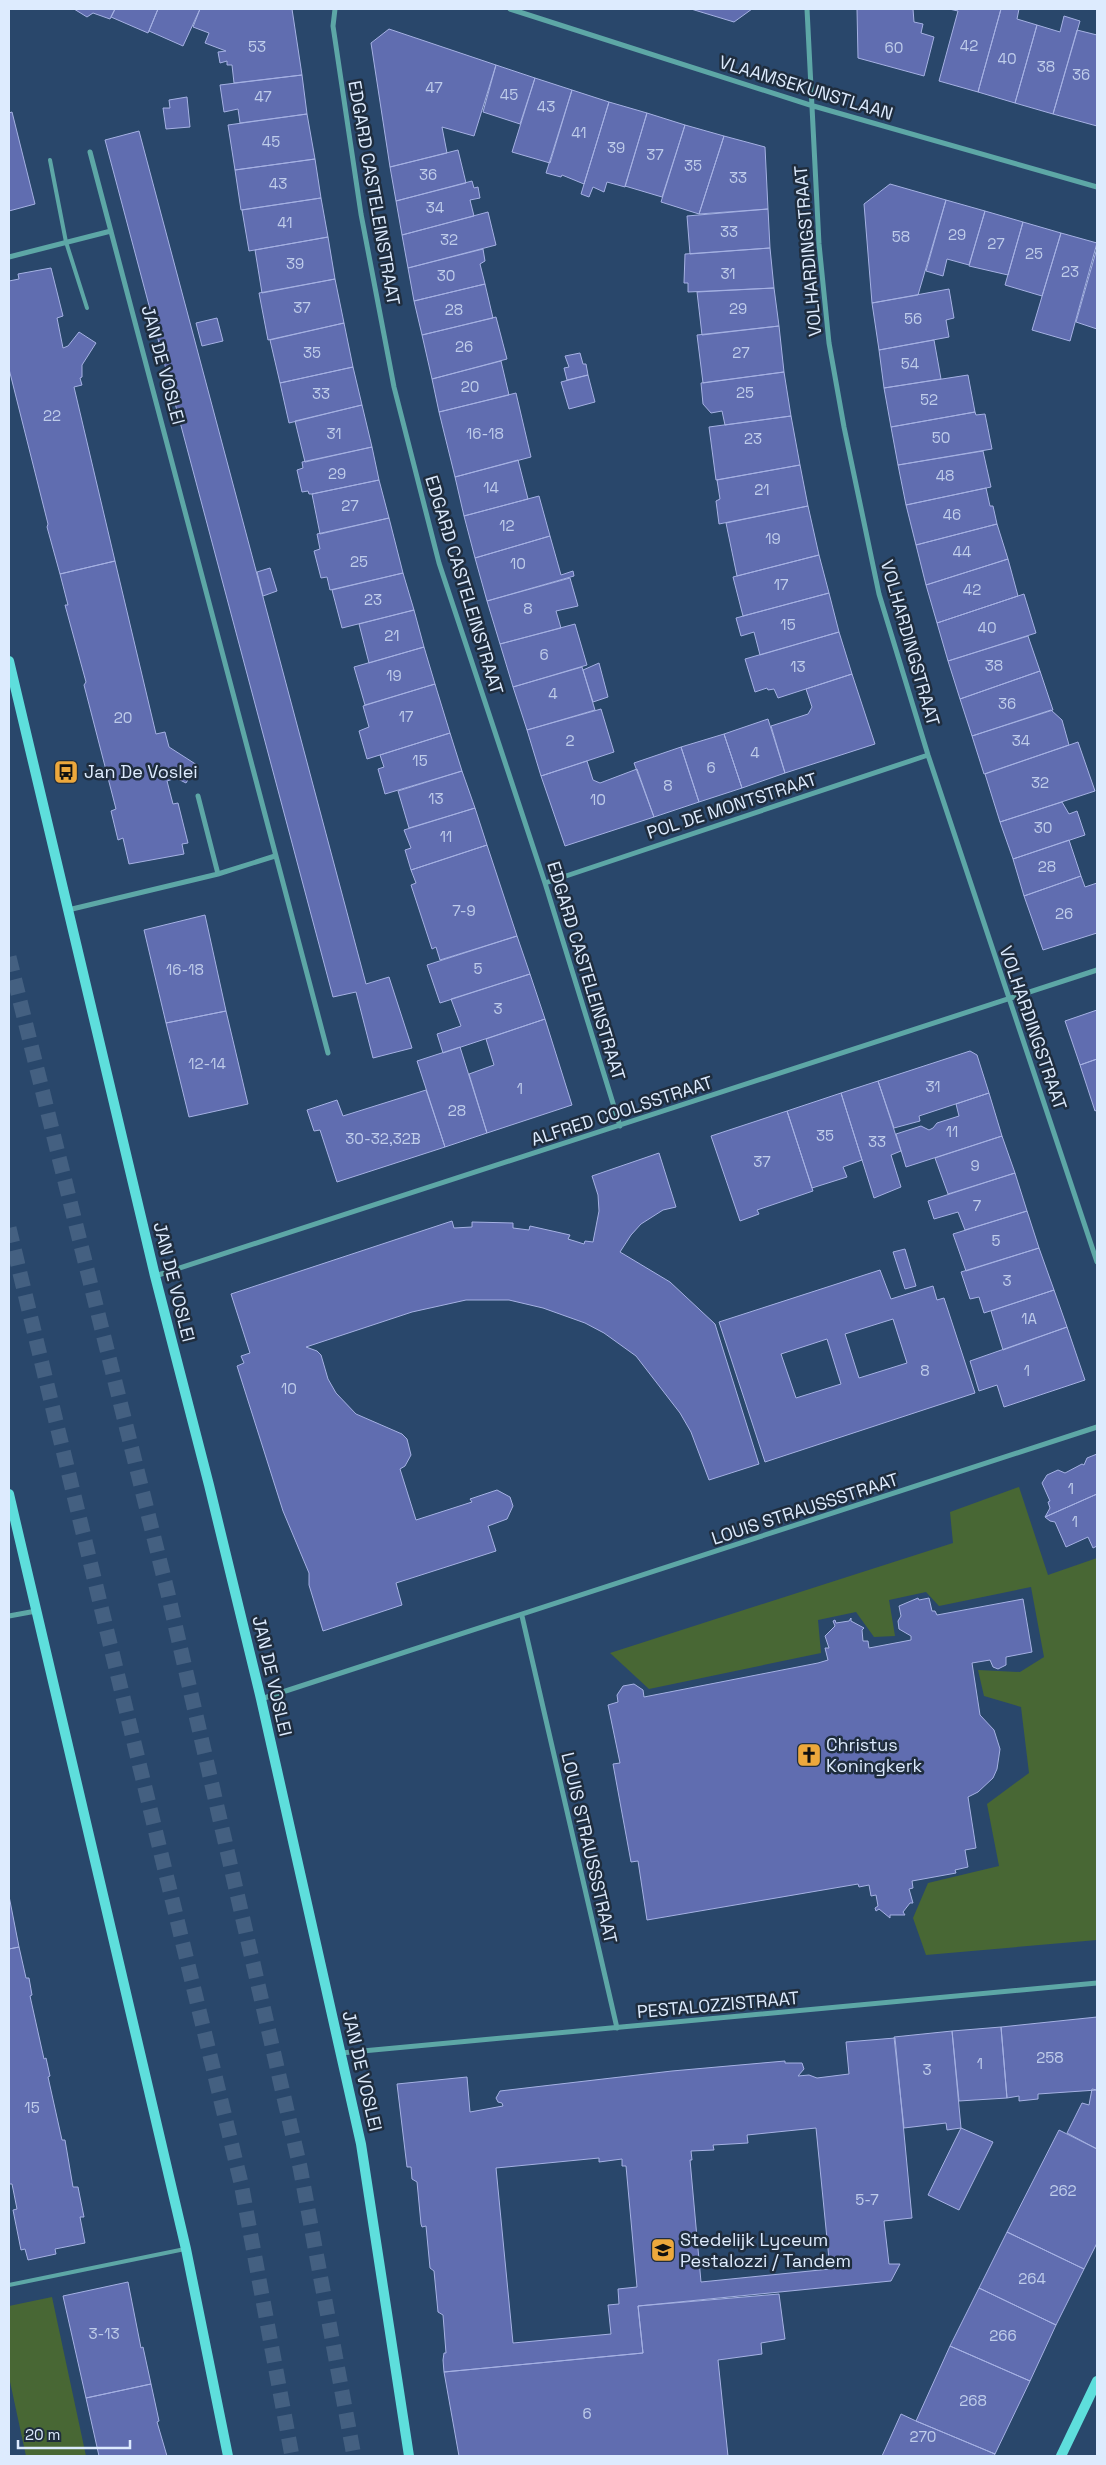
<svg xmlns="http://www.w3.org/2000/svg" width="1106" height="2465" font-family="'Space Grotesk',sans-serif">
<style>
.green{fill:#486734}
.building{fill:#606db0;stroke:#a5b1e3;fill-rule:evenodd}
.lines{fill:none;stroke-linecap:round;stroke-linejoin:round}
.motorway-tunnel{stroke:#446081;stroke-width:15;stroke-dasharray:15 8;stroke-linecap:butt}
.service{stroke:#5da7a6;stroke-width:4}
.minor{stroke:#5da7a6;stroke-width:5}
.secondary{stroke:#5ededc;stroke-width:10}
.labels{text-anchor:middle;stroke-width:5;stroke-linejoin:round;paint-order:stroke}
.number-label{font-size:15px;fill:#beccea}
.street-label{font-size:18px;fill:#ddebfe;stroke:#1f2d3e}
.poi-label{font-size:18px;fill:#ddebfe;stroke:#1f2d3e;text-anchor:start}
</style>
<rect width="100%" height="100%" fill="#29476b"/>
<!-- green -->
<path class="green" d="M1019 1487 1048 1575 1097 1558V1940L926 1955 913 1918 928 1883 999 1866 987 1804 1029 1773 1021 1707 984 1696 978 1670 1020 1672 1044 1657 1031 1587 939 1606 926 1592 889 1600 895 1636 874 1637 856 1612 818 1620 821 1653 649 1689 610 1653 953 1543 950 1512Z
M52 2297 86 2456H26L9 2377V2306Z"/>
<!-- building -->
<path class="building" d="M74 9H115L110 19 93 13 87 17Z
M115 9H158L148 33 111 17Z
M158 9H200L183 46 149 31Z
M200 9H292L302 75 234 83 232 65H227V61L220 63 218 52 226 51 205 43 209 33 193 27Z
M691 9H752L734 22Z
M857 9H913L914 22 923 24 921 33 934 37 924 76 858 58Z
M949 9H1001L978 92 939 81 958 11Z
M1001 9H1019L1017 19 1037 25 1015 103 978 92Z
M1064 16 1080 21 1053 114 1015 103 1037 25 1060 32Z
M389 29 496 65 474 136 442 127 447 153 390 167 371 43Z
M1077 30 1097 35V126L1053 114Z
M496 65 535 78 520 124 483 112Z
M302 75 307 114 240 123 238 109 224 112 220 85Z
M535 78 572 90 550 163 512 152Z
M572 90 609 102 584 184 562 175 561 177 546 173Z
M187 97 190 127 166 129 163 108H170L169 100Z
M609 102 647 113 625 187 607 182 604 192 593 187 589 197 581 194Z
M12 112 35 204 9 211V113Z
M647 113 685 125 662 197 625 186Z
M307 114 315 159 235 170 228 125Z
M685 125 724 136 699 214 661 202Z
M139 131 366 984 389 977 412 1048 373 1058 356 992 333 997 105 140Z
M724 136 765 147 768 209 699 214Z
M458 150 466 183 396 201 390 167Z
M315 159 321 198 241 210 235 170Z
M472 181 474 188 478 187 480 198 470 200 474 216 402 235 396 201Z
M890 184 946 200 918 295 872 303 864 204Z
M321 198 328 237 249 251 242 210Z
M946 200 985 211 969 265 947 259 943 276 926 271Z
M768 209 770 248 690 254 687 216Z
M985 211 1023 222 1008 275 969 266Z
M488 212 496 245 408 268 402 235Z
M1023 222 1061 233 1042 296 1005 285Z
M1061 233 1097 243 1070 341 1032 330Z
M328 237 335 279 262 293 255 250Z
M770 248 774 288 688 292V283H684L685 254Z
M1097 248V329L1076 322Z
M483 249 485 261 480 264 485 284 414 301 408 268Z
M51 268 63 316 57 318 63 348 68 346 79 332 96 343 82 365V377L80 378 82 385 74 387 115 561 60 574 47 527 48 524 9 369V281L19 279 18 274Z
M335 279 344 323 268 340 259 293Z
M485 284 493 318 422 335 414 301Z
M774 288 779 326 702 335 697 292Z
M949 289 954 318 946 320 949 337 879 350 872 303Z
M496 317 507 359 432 379 422 335Z
M217 318 223 341 202 346 196 323Z
M344 323 353 367 280 383 270 340Z
M779 326 784 372 703 383 697 335Z
M934 340 941 379 884 388 879 350Z
M580 353 583 364H586L588 375 567 380 564 368 569 367 565 356Z
M501 361 509 395 439 412 432 379Z
M353 367 362 405 289 423 280 383Z
M784 372 791 416 725 425 722 411 711 413 703 404 701 383Z
M588 375 595 402 569 409 561 382Z
M968 375 975 412 891 427 884 388Z
M516 393 531 457 455 477 439 412Z
M362 405 372 447 305 462 295 421Z
M975 412 976 415 985 414 992 449 898 465 891 427Z
M791 416 800 465 716 480 709 427Z
M372 447 379 480 312 494H309L308 491 302 492 297 470 303 468 302 462Z
M983 451 991 487 906 505 898 465Z
M518 460 528 499 464 516 455 477Z
M800 465 808 506 719 524 716 501 720 499 717 480Z
M379 480 389 518 320 534 312 494Z
M986 488 990 506H993L997 524 916 545 906 505Z
M539 496 550 536 475 558 464 516Z
M808 506 819 555 737 576 726 523Z
M389 518 403 573 330 590 327 577 321 578 314 551 320 549 317 534Z
M997 524 1008 559 926 585 916 545Z
M550 536 561 575 573 571 574 576 487 601 475 558Z
M819 555 829 593 743 616 733 577Z
M1008 559 1018 596 937 623 926 585Z
M115 561 156 734 165 732 169 747 197 765 186 783 176 778 167 781 173 804 178 803 188 843 182 844 184 854 129 864 123 838 118 840 111 811 116 809 84 685 86 682 65 605H68L60 574Z
M270 568 277 591 263 596 257 572Z
M403 573 414 610 342 628 332 590Z
M570 578 578 606 556 611 561 628 500 644 487 601Z
M829 593 839 632 760 655 754 632 741 636 736 618Z
M1024 594 1036 633 948 661 937 623Z
M414 610 424 647 369 663 359 624Z
M575 624 587 665 513 687 500 644Z
M839 632 852 674 778 698 774 689 768 690 767 688 755 692 745 659Z
M1028 636 1040 671 960 699 948 661Z
M424 647 435 684 365 705 354 667Z
M599 663 608 697 593 702 583 670Z
M582 667 595 710 527 730 513 687Z
M1040 671 1053 710 972 736 960 699Z
M852 674 875 744 785 773 771 726 808 714 812 707 806 689Z
M435 684 450 733 367 759 359 731 369 727 363 706Z
M601 709 614 752 541 776 527 730Z
M1051 710 1062 720 1069 745 984 774 972 736Z
M768 719 785 773 742 788 724 734Z
M450 733 462 771 385 794 378 769 384 767 380 755Z
M724 734 742 788 699 802 681 747Z
M1078 742 1095 791 1000 822 985 774Z
M681 747 699 802 654 817 634 763Z
M587 761 593 780 600 783 637 769 654 817 565 846 541 776Z
M462 771 475 808 409 828 398 791Z
M1062 802 1069 814 1077 811 1085 835 1013 859 1000 822Z
M475 808 487 845 411 870 405 850 411 848 404 830Z
M1069 840 1081 876 1024 896 1013 859Z
M487 845 517 936 440 960 436 947 432 949 411 885 416 883 411 870Z
M1081 876 1085 887 1097 883V933L1043 950 1024 896Z
M205 915 226 1011 166 1023 144 930Z
M517 936 530 974 440 1003 427 965Z
M530 974 545 1019 443 1053 437 1034 461 1026 451 999Z
M1097 1010V1059L1080 1065 1065 1021Z
M226 1011 248 1104 189 1117 166 1023Z
M545 1019 572 1105 487 1133 469 1074 494 1065 486 1039Z
M460 1047 487 1133 445 1147 417 1061Z
M970 1051 977 1055 989 1093 919 1116 920 1121 894 1128 878 1081Z
M1097 1059V1110L1095 1111 1080 1065Z
M878 1081 901 1151 891 1155 901 1187 874 1198 841 1093Z
M426 1090 445 1147 337 1182 320 1130 314 1131 307 1110 337 1100 343 1116Z
M841 1093 862 1160 843 1167 847 1177 812 1188 787 1111Z
M989 1093 1002 1136 906 1167 896 1134 921 1126 929 1130 933 1128 937 1123 959 1116 956 1104Z
M787 1111 813 1191 757 1210 759 1214 740 1221 711 1136Z
M1002 1136 1015 1173 948 1194 935 1158Z
M659 1153 676 1207 663 1210 641 1224 631 1235 620 1252 670 1282 715 1324 759 1464 709 1480 691 1432 680 1413 636 1356 604 1333 585 1323 543 1308 509 1300H466L412 1312 306 1347 317 1351 321 1355 328 1379 336 1393 356 1414 402 1434 407 1439 411 1455 405 1466 400 1469 416 1520 472 1502 470 1499 497 1490 510 1497 513 1506 507 1519 488 1526 496 1551 396 1583 402 1605 323 1631 309 1585V1573L283 1511 237 1366 244 1363 241 1356 250 1353 231 1294 452 1221 454 1228 472 1227V1222L513 1223V1228L529 1230 530 1226 570 1235 568 1239 584 1244 585 1241 593 1242 599 1211 598 1195 592 1176Z
M1015 1173 1027 1211 965 1230 958 1212 934 1219 928 1201Z
M1027 1211 1039 1248 966 1271 953 1234Z
M1039 1248 1054 1290 984 1313 979 1297 970 1299 961 1272Z
M905 1249 916 1286 905 1289 893 1252Z
M880 1270 891 1299 933 1286 937 1300 944 1298 975 1393 765 1462 719 1322ZM893 1319 907 1363 859 1378 845 1334ZM827 1339 841 1384 796 1398 781 1354Z
M1054 1290 1067 1327 1003 1350 991 1311Z
M1067 1327 1085 1380 1004 1407 997 1385 979 1391 970 1361Z
M1097 1454V1494L1045 1517 1050 1508 1048 1502 1050 1501 1042 1483 1047 1475 1058 1470 1065 1473 1082 1464 1084 1465 1087 1458Z
M1097 1494V1546L1093 1548 1088 1537 1066 1547 1055 1522 1050 1521 1045 1517Z
M918 1598 919 1600 929 1598 932 1611H935L937 1615 1023 1599 1032 1652 1006 1657V1665L998 1669 993 1667 990 1660 972 1663 980 1715 994 1730 1000 1749 997 1769 993 1778 978 1792 968 1797 976 1848 965 1850 968 1867 955 1870 956 1873 912 1881 913 1888 909 1889 913 1903H910L903 1912 905 1915H890V1918L879 1909 876 1911 875 1908 878 1906 876 1895 871 1896 869 1885 859 1887 858 1884 647 1920 638 1861 631 1862 613 1764 620 1763 608 1705 618 1702 617 1695 623 1686 634 1684 643 1690 644 1697 818 1663 828 1660 825 1648H829L825 1636 835 1626 833 1621 835 1620 836 1623 849 1621 851 1618V1621L864 1628 862 1630 863 1641H868L869 1648 911 1640V1636L899 1629 898 1621 901 1616 899 1606Z
M9 1896 19 1947 9 1949Z
M19 1947 26 1978H29L32 1995 30 1996 44 2059 46 2058 50 2076 48 2077 62 2140H65L73 2187H78L84 2217H80L85 2243 55 2249 56 2254 28 2260 25 2249 21 2250 13 2210 17 2209 12 2184H9V1949Z
M1097 2017V2090L1038 2094V2099L1019 2101V2096L1007 2098 1001 2027Z
M1001 2027 1007 2098 959 2101 952 2031Z
M952 2031 961 2128 947 2130 946 2123 904 2128 894 2037Z
M895 2038 912 2218 884 2221 889 2264H900L891 2281 638 2306 643 2353 444 2372 443 2360 444 2353H446L443 2315 438 2312 434 2271 430 2268 426 2226 422 2227 421 2224 417 2182 412 2179 411 2167H407L397 2084 467 2077 470 2112 503 2106 502 2103 498 2102 496 2098 500 2091 672 2071 785 2061V2063H802L804 2069 798 2076 809 2075 817 2078 849 2074 846 2042ZM816 2128 830 2269 701 2282 690 2160H692L691 2151 714 2150 713 2145 748 2143 747 2135ZM599 2158V2162L622 2159V2166H626L637 2287 618 2289 619 2304 608 2305 611 2334 513 2343 496 2168Z
M1092 2089 1097 2090V2149L1067 2133 1082 2103 1089 2105Z
M961 2128 993 2142 959 2210 928 2195Z
M1059 2130 1097 2149V2243L1084 2269 1007 2232Z
M1007 2232 1084 2269 1056 2325 979 2288Z
M128 2282 141 2348 143 2347 151 2384 86 2398 63 2296Z
M979 2288 1056 2325 1030 2381 950 2346Z
M779 2294 785 2339 761 2343 762 2354 718 2360 728 2456H459L444 2372 643 2353 638 2306Z
M950 2346 1030 2381 995 2454 916 2421Z
M151 2384 159 2421 157 2422 167 2456H99L86 2398Z
M901 2414 916 2421 995 2454 994 2456H882Z"/>
<g class="lines">
<!-- motorway-tunnel -->
<path class="motorway-tunnel" d="M9 957 168 1594 300 2167 354 2456
M9 1228 241 2183 292 2456"/>
<!-- service -->
<path class="service" d="M50 160 66 242 87 308
M9 2285 185 2249"/>
<!-- minor -->
<path class="minor" d="M335 9 333 26 361 214 394 387 439 563 545 883 620 1126
M510 9 810 105 1097 187
M807 9 819 244 829 343 844 427 879 594 928 755 1097 1262
M90 152 328 1053
M9 257 111 231
M198 796 218 874
M545 883 928 755
M68 910 218 874 275 856
M155 1276 1097 970
M9 1616 36 1611
M522 1616 617 2028
M261 1699 1097 1427
M341 2053 1097 1983"/>
<!-- secondary -->
<path class="secondary" d="M9 661 155 1276 209 1485 261 1699 361 2144 409 2456
M9 1494 186 2249 228 2456
M1061 2456 1097 2381"/>
</g>
<!-- icons -->
<defs>
<symbol id="bus-square" viewBox="-11 -11 22 22"><rect x="-9" y="-9" width="18" height="18" rx="4" fill="#eda83c" stroke="#1f2d3e"/><path d="M-5-6H5V4H4V6H2V4H-2V6H-4V4H-5ZM-3.5-4V0h7V-4ZM-3.5 1.2v1.5H-2V1.2ZM2 1.2v1.5H3.5V1.2Z" fill="#111"/></symbol>
<symbol id="church-square" viewBox="-11 -11 22 22"><rect x="-9" y="-9" width="18" height="18" rx="4" fill="#eda83c" stroke="#1f2d3e"/><path d="M-1.2-6h2.4v3.5h3.3v2.4h-3.3V6h-2.4V-.1h-3.3v-2.4h3.3Z" fill="#111"/></symbol>
<symbol id="school-square" viewBox="-11 -11 22 22"><rect x="-9" y="-9" width="18" height="18" rx="4" fill="#eda83c" stroke="#1f2d3e"/><path d="M0-5L7-2L0 1L-7-2ZM-4 1L0 2.5L4 1V4Q0 6-4 4Z" fill="#111"/></symbol>
</defs>
<g fill-rule="evenodd">
<use href="#bus-square" x="52" y="758" width="28" height="28"/>
<use href="#church-square" x="795" y="1741" width="28" height="28"/>
<use href="#school-square" x="649" y="2236" width="28" height="28"/>
</g>
<g class="labels">
<!-- number labels -->
<g class="number-label">
<text x="969" y="51">42</text>
<text x="257" y="52">53</text>
<text x="894" y="53">60</text>
<text x="1007" y="64">40</text>
<text x="1046" y="72">38</text>
<text x="1081" y="80">36</text>
<text x="434" y="93">47</text>
<text x="509" y="100">45</text>
<text x="263" y="102">47</text>
<text x="546" y="112">43</text>
<text x="579" y="138">41</text>
<text x="271" y="147">45</text>
<text x="616" y="153">39</text>
<text x="655" y="160">37</text>
<text x="693" y="171">35</text>
<text x="428" y="180">36</text>
<text x="738" y="183">33</text>
<text x="278" y="189">43</text>
<text x="435" y="213">34</text>
<text x="285" y="228">41</text>
<text x="729" y="237">33</text>
<text x="957" y="240">29</text>
<text x="901" y="242">58</text>
<text x="449" y="245">32</text>
<text x="996" y="249">27</text>
<text x="1034" y="259">25</text>
<text x="295" y="269">39</text>
<text x="1070" y="277">23</text>
<text x="728" y="279">31</text>
<text x="446" y="281">30</text>
<text x="302" y="313">37</text>
<text x="738" y="314">29</text>
<text x="454" y="315">28</text>
<text x="913" y="324">56</text>
<text x="464" y="352">26</text>
<text x="312" y="358">35</text>
<text x="741" y="358">27</text>
<text x="910" y="369">54</text>
<text x="470" y="392">20</text>
<text x="745" y="398">25</text>
<text x="321" y="399">33</text>
<text x="929" y="405">52</text>
<text x="52" y="421">22</text>
<text x="334" y="439">31</text>
<text x="485" y="439">16-18</text>
<text x="941" y="443">50</text>
<text x="753" y="444">23</text>
<text x="337" y="479">29</text>
<text x="945" y="481">48</text>
<text x="491" y="493">14</text>
<text x="762" y="495">21</text>
<text x="350" y="511">27</text>
<text x="952" y="520">46</text>
<text x="507" y="531">12</text>
<text x="773" y="544">19</text>
<text x="962" y="557">44</text>
<text x="359" y="567">25</text>
<text x="518" y="569">10</text>
<text x="781" y="590">17</text>
<text x="972" y="595">42</text>
<text x="373" y="605">23</text>
<text x="528" y="614">8</text>
<text x="788" y="630">15</text>
<text x="987" y="633">40</text>
<text x="392" y="641">21</text>
<text x="544" y="660">6</text>
<text x="994" y="671">38</text>
<text x="798" y="672">13</text>
<text x="394" y="681">19</text>
<text x="553" y="699">4</text>
<text x="1007" y="709">36</text>
<text x="406" y="722">17</text>
<text x="123" y="723">20</text>
<text x="570" y="746">2</text>
<text x="1021" y="746">34</text>
<text x="755" y="758">4</text>
<text x="420" y="766">15</text>
<text x="711" y="773">6</text>
<text x="1040" y="788">32</text>
<text x="668" y="791">8</text>
<text x="436" y="804">13</text>
<text x="598" y="805">10</text>
<text x="1043" y="833">30</text>
<text x="446" y="842">11</text>
<text x="1047" y="872">28</text>
<text x="464" y="916">7-9</text>
<text x="1064" y="919">26</text>
<text x="478" y="974">5</text>
<text x="185" y="975">16-18</text>
<text x="498" y="1014">3</text>
<text x="207" y="1069">12-14</text>
<text x="933" y="1092">31</text>
<text x="520" y="1094">1</text>
<text x="457" y="1116">28</text>
<text x="952" y="1137">11</text>
<text x="825" y="1141">35</text>
<text x="383" y="1144">30-32,32B</text>
<text x="877" y="1147">33</text>
<text x="762" y="1167">37</text>
<text x="975" y="1171">9</text>
<text x="977" y="1211">7</text>
<text x="996" y="1246">5</text>
<text x="1007" y="1286">3</text>
<text x="1029" y="1324">1A</text>
<text x="925" y="1376">8</text>
<text x="1027" y="1376">1</text>
<text x="289" y="1394">10</text>
<text x="1071" y="1494">1</text>
<text x="1075" y="1527">1</text>
<text x="1050" y="2063">258</text>
<text x="980" y="2069">1</text>
<text x="927" y="2075">3</text>
<text x="32" y="2113">15</text>
<text x="1063" y="2196">262</text>
<text x="867" y="2205">5-7</text>
<text x="1032" y="2284">264</text>
<text x="104" y="2339">3-13</text>
<text x="1003" y="2341">266</text>
<text x="973" y="2406">268</text>
<text x="587" y="2419">6</text>
<text x="923" y="2442">270</text>
</g>
<!-- street labels -->
<g class="street-label">
<text transform="translate(806 88) rotate(17)" y="6">VLAAMSEKUNSTLAAN</text>
<text transform="translate(374 193) rotate(80)" y="6">EDGARD CASTELEINSTRAAT</text>
<text transform="translate(808 251) rotate(-95)" y="6">VOLHARDINGSTRAAT</text>
<text transform="translate(163 365) rotate(75)" y="6">JAN DE VOSLEI</text>
<text transform="translate(464 585) rotate(73)" y="6">EDGARD CASTELEINSTRAAT</text>
<text transform="translate(910 643) rotate(74)" y="6">VOLHARDINGSTRAAT</text>
<text transform="translate(732 806) rotate(-18)" y="6">POL DE MONTSTRAAT</text>
<text transform="translate(586 971) rotate(73)" y="6">EDGARD CASTELEINSTRAAT</text>
<text transform="translate(1033 1028) rotate(71)" y="6">VOLHARDINGSTRAAT</text>
<text transform="translate(622 1111) rotate(-18)" y="6">ALFRED COOLSSTRAAT</text>
<text transform="translate(174 1282) rotate(76)" y="6">JAN DE VOSLEI</text>
<text transform="translate(805 1509) rotate(-18)" y="6">LOUIS STRAUSSSTRAAT</text>
<text transform="translate(272 1676) rotate(77)" y="6">JAN DE VOSLEI</text>
<text transform="translate(589 1848) rotate(77)" y="6">LOUIS STRAUSSSTRAAT</text>
<text transform="translate(718 2005) rotate(-5)" y="6">PESTALOZZISTRAAT</text>
<text transform="translate(362 2071) rotate(77)" y="6">JAN DE VOSLEI</text>
</g>
<!-- poi labels -->
<g class="poi-label">
<text x="84" y="778">Jan De Voslei</text>
<text x="826" y="1751">Christus<tspan x="826" dy="21">Koningkerk</tspan></text>
<text x="680" y="2246">Stedelijk Lyceum<tspan x="680" dy="21">Pestalozzi / Tandem</tspan></text>
</g>
</g>
<!-- border -->
<rect width="1106" height="2465" fill="none" stroke="#ddebfe" stroke-width="20"/>
<!-- scale -->
<path d="M18 2440v8h112v-8" fill="none" stroke="#ddebfe" stroke-width="2.5"/>
<text x="25" y="2440" font-size="15" fill="#ddebfe" stroke="#1f2d3e" stroke-width="4" paint-order="stroke">20 m</text>
</svg>
